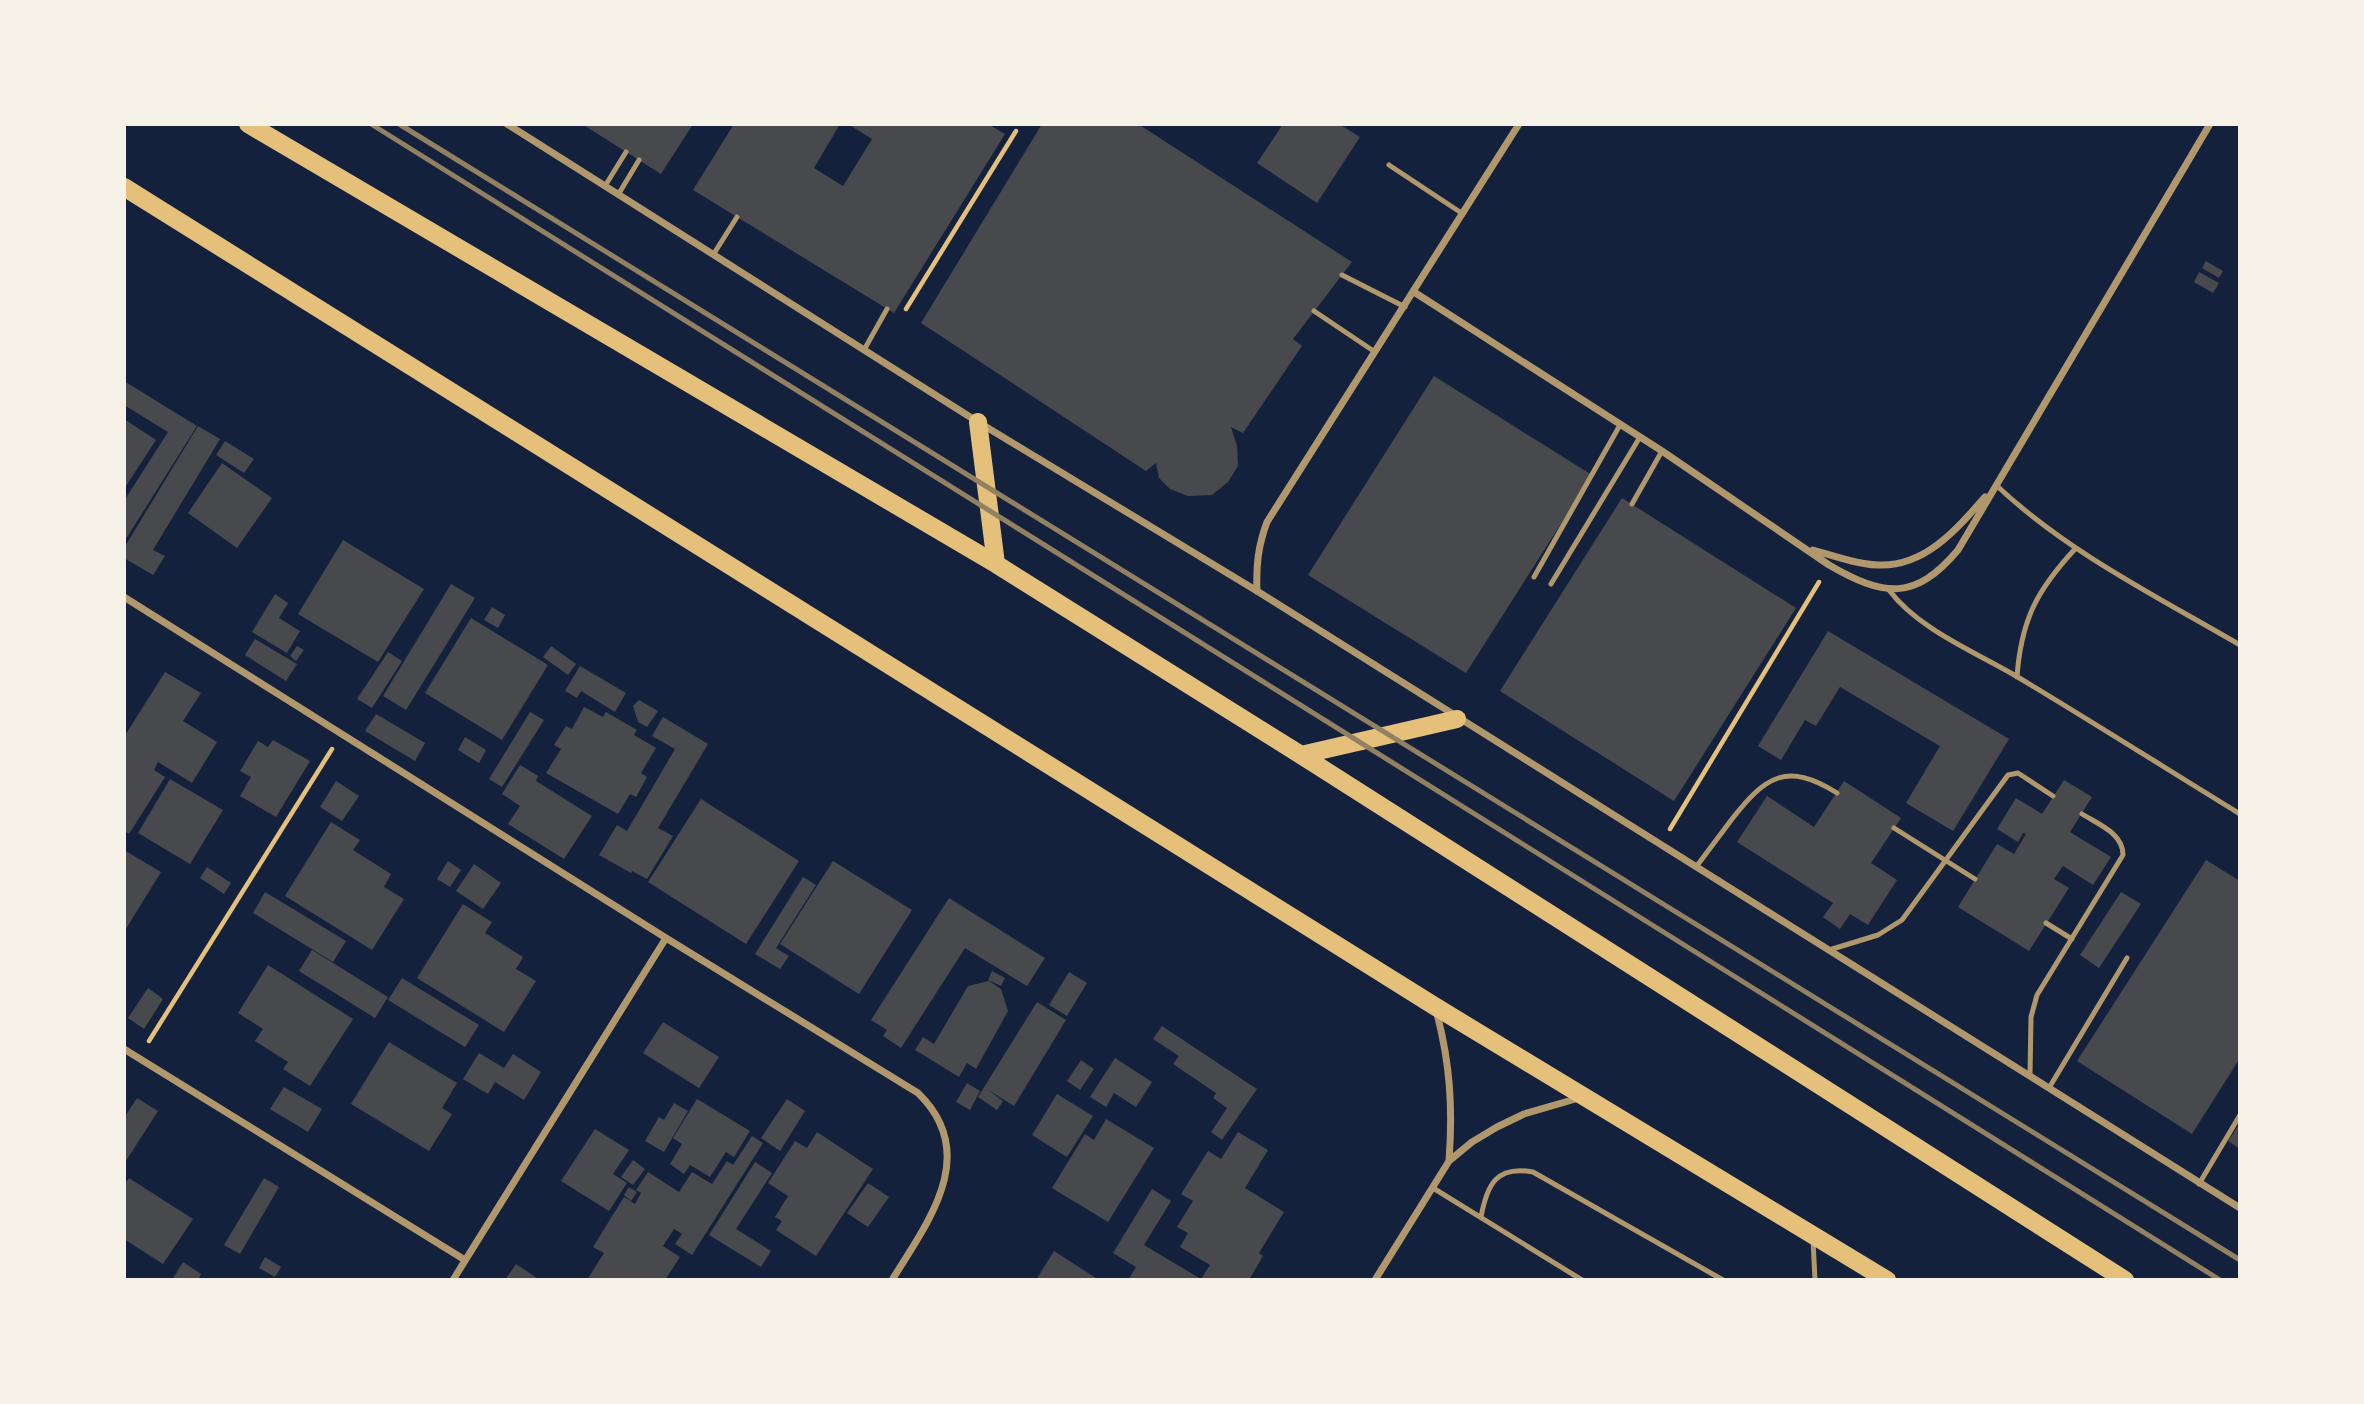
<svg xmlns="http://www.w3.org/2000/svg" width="2364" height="1404" font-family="'Roboto Serif',serif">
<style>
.building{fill:#48494c}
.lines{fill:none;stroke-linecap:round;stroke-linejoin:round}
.path{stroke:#e5c07b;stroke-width:4.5}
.service{stroke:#b1986c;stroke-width:5}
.minor{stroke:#b1986c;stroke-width:7}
.primary{stroke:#e5c07b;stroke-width:18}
.rail{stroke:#918062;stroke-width:5}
</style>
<rect width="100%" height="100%" fill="#14213d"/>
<!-- building -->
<path class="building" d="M582 124H693L661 174Z
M734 124H840L814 168 843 186 872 139 848 124H988L1005 134 894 313 693 190Z
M1042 124H1138L1352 262 1293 339 1302 346 1243 433 1231 427 1237 446 1238 466 1228 482 1212 495 1188 496 1170 489 1159 478 1156 463 1146 471 921 323Z
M1283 124H1339L1360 137 1317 203 1257 163Z
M2206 261 2223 271 2219 278 2202 268Z
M2199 272 2219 283 2213 293 2194 282Z
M1434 376 1592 475 1466 673 1308 575Z
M124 381 197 426 124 542V501L168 432 124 405Z
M124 419 156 440 124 489Z
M198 426 220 439 153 550 165 556 153 575 124 558V548Z
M225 441 254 459 244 473 216 455Z
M222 463 272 498 237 548 188 513Z
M1622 498 1796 608 1674 801 1500 691Z
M343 540 424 589 378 662 298 614Z
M451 584 475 598 406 710 383 696Z
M275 594 288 603 279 618 300 631 287 653 252 632Z
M492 607 505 615 498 628 484 620Z
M471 618 548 665 502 740 425 693Z
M1828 631 2009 739 1953 831 1906 803 1940 746 1840 687 1816 726 1805 720 1781 760 1758 746Z
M255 639 297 664 286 681 245 655Z
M297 646 304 650 296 661 290 656Z
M551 646 576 664 568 675 543 657Z
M388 652 402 661 372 708 357 699Z
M580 666 626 693 615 712 581 691 577 698 565 691Z
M165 672 201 693 183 721 217 742 192 783 158 762 154 770 165 777 129 834 124 831V737Z
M639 700 658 711 647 727 638 722 633 706Z
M584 707 603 717 606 712 637 730 634 735 656 748 641 773 647 777 636 797 630 794 618 814 546 773 561 749 554 745 566 726 572 729Z
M530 712 544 720 502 787 489 779Z
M376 714 425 743 415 761 365 731Z
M663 717 708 744 658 828 673 836 647 879 632 871 631 873 599 855 617 825 627 831 675 749 652 736Z
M465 737 486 750 479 763 458 750Z
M273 740 310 761 276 817 240 796 251 777 240 771 258 741 268 747Z
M520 765 538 776 536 781 592 816 564 859 508 824 520 806 502 794Z
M170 779 223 810 190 864 138 833Z
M2064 780 2092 797 2070 832 2111 857 2093 885 2063 866 2054 879 2069 888 2029 951 1958 907 1997 844 2014 854 2026 834 2023 833 2018 842 1997 829 2016 798 2042 814Z
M336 781 359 796 342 821 320 807Z
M1844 781 1901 818 1871 863 1897 880 1868 925 1850 914 1840 929 1823 917 1833 903 1737 842 1767 796 1814 827Z
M701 799 799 861 746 944 648 882Z
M331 822 360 840 353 850 391 874 384 887 404 899 372 950 285 896Z
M124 850 161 872 124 932Z
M2206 860 2240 881V1058L2192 1134 2077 1061Z
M448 861 461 870 450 887 437 879Z
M833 861 912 910 859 994 780 944Z
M474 864 501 883 483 909 456 891Z
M207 867 231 883 224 894 200 878Z
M803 877 816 885 776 948 789 956 780 969 755 954Z
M265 892 346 941 333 962 253 913Z
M2121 892 2141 904 2099 968 2080 955Z
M949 898 1045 958 1027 986 965 948 901 1048 883 1036 887 1030 871 1020Z
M463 904 492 922 485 933 523 957 516 969 536 981 504 1032 417 978Z
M312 950 388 997 375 1018 299 971Z
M268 965 353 1019 310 1086 283 1069 288 1062 255 1041 263 1029 238 1013Z
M992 971 1005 978 1001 986 988 980Z
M1069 972 1087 983 1067 1016 1049 1005Z
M402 978 479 1025 465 1047 388 1000Z
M989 981 1001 989 1008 1011 976 1069 967 1063 959 1077 915 1050 923 1037 934 1044 968 986Z
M148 988 163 999 144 1029 128 1018Z
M1037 1002 1066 1020 1014 1106 987 1089 1003 1101 997 1110 978 1097Z
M663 1022 719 1057 699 1088 643 1053Z
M1162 1026 1257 1089 1222 1140 1211 1132 1227 1108 1213 1098 1216 1093 1173 1064 1179 1056 1153 1039Z
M389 1042 457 1083 442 1108 452 1114 429 1151 351 1104Z
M479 1053 504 1068 513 1054 541 1072 524 1100 495 1082 488 1094 463 1079Z
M1115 1058 1152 1082 1136 1107 1114 1093 1106 1107 1090 1097Z
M1081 1060 1094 1069 1080 1090 1067 1081Z
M967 1083 980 1091 970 1110 956 1102Z
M284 1087 322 1109 308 1132 270 1109Z
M1057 1094 1093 1116 1067 1157 1032 1135Z
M137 1098 158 1111 124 1164V1118Z
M697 1099 750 1131 734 1157 726 1152 710 1177 690 1165 684 1174 670 1164 682 1144 673 1138Z
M787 1099 805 1111 780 1151 761 1138Z
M674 1103 688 1111 664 1152 645 1141 659 1117 664 1120Z
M1106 1119 1154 1148 1108 1222 1052 1188 1085 1134 1094 1140Z
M2240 1123V1149L2228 1141Z
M595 1129 629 1150 613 1174 627 1183 609 1211 561 1181Z
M817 1132 873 1169 816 1256 776 1230 782 1221 775 1217 788 1196 768 1183 795 1141 807 1148Z
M1238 1132 1268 1150 1245 1188 1284 1212 1259 1253 1263 1256 1249 1280H1128L1136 1267 1113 1253 1152 1189 1171 1201 1144 1245 1201 1279 1210 1265 1180 1247 1188 1233 1177 1227 1193 1201 1181 1194 1208 1151 1221 1159Z
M752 1136 763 1143 692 1255 675 1244 682 1234 674 1229 663 1246 680 1257 665 1280H587L604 1253 593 1247 624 1197 635 1204 641 1193 636 1190 648 1172 679 1192 692 1172 712 1184 727 1161 733 1165Z
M633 1160 645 1169 633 1185 621 1177Z
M755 1162 772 1173 736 1229 771 1251 761 1267 709 1235Z
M129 1178 193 1219 163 1264 124 1239V1185Z
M264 1178 279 1187 240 1254 224 1245Z
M868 1183 889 1197 868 1227 847 1213Z
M629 1187 637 1192 631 1201 624 1195Z
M1054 1251 1099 1280H1036Z
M265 1257 281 1267 275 1277 259 1268Z
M183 1262 201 1274 198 1280H172Z
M516 1264 540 1280H505Z"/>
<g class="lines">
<!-- path -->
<path class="path" d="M906 309 1016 131
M1670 829 1819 582
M149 1041 332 749"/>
<!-- service -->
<path class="service" d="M1389 165 1463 214
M605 186 626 152
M618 195 639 160
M713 255 737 217
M1342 275 1405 307
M1314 311 1375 352
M864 350 887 309
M1996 485C2067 552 2156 596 2240 645
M1632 504 1662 451
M1534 577 1620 425
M1551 584 1640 437
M1889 590C1918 629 1975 652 2016 676 2091 721 2165 768 2240 814
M2017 677C2021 620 2037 590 2075 549
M1894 828 1975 879
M1696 867C1708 851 1720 835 1732 819 1765 777 1786 761 1837 793
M2046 923 2072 939
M1829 950 1878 935 1902 920 2008 775 2018 773 2053 796
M2030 1075 2031 1017 2037 995 2123 855C2123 833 2098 824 2082 814
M2049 1088 2127 958
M2199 1184 2240 1115
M1433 1188 1582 1280
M1481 1217C1487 1185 1496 1165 1533 1172L1723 1280
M1813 1240 1815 1280"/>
<!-- minor -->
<path class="minor" d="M507 124 978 422 1257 591 2240 1208
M1414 292 1662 451 1829 565C1884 597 1915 601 1958 550L2210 124
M1813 550C1834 556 1856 564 1878 565 1925 567 1957 529 1985 497
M1257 591C1256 566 1258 546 1267 522L1519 124
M124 597 666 938 918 1093C981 1154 928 1222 892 1280
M1436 1010C1450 1062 1453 1107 1449 1161
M124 1049 465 1260
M453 1280 666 938
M1375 1280 1449 1161 1472 1142 1497 1127 1524 1114 1579 1098"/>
<!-- primary -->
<path class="primary" d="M248 124 996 564 1301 755 2125 1280
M124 187 1436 1007 1887 1280
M978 422 996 564
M1301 755 1457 719"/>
<!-- rail -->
<path class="rail" d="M371 124 2220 1280
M399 124 2240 1260"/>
</g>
<!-- border -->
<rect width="2364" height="1404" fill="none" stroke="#f6f1e7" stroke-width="252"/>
</svg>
